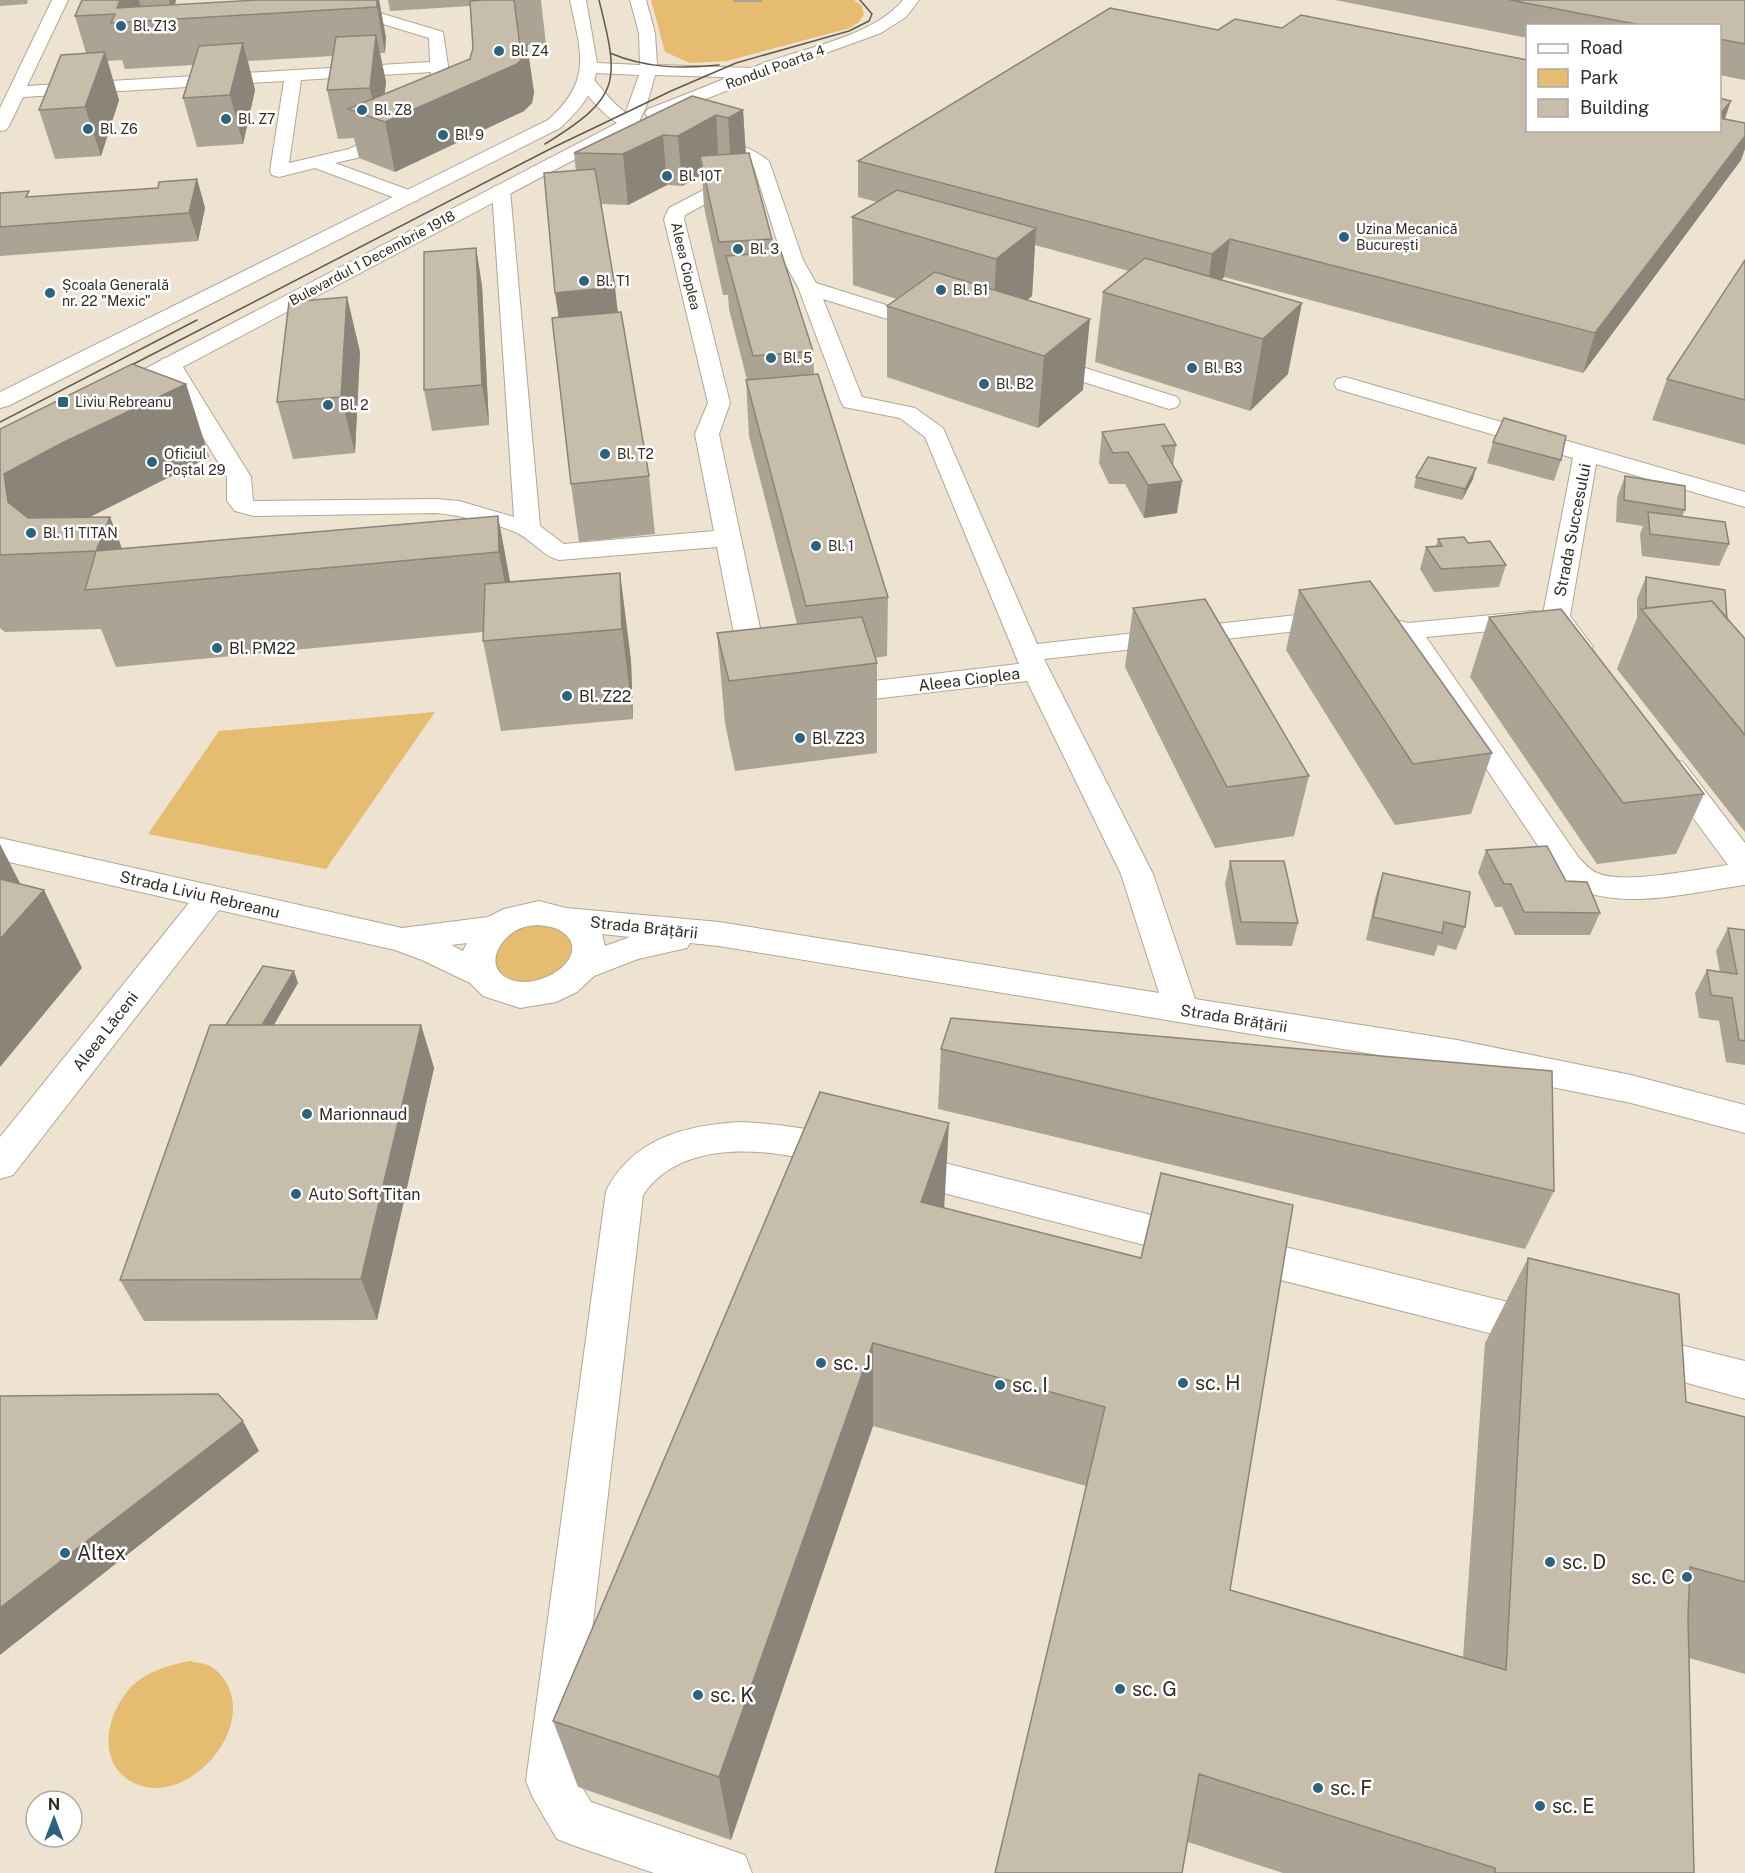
<svg xmlns="http://www.w3.org/2000/svg" width="1745" height="1873" font-family="'Public Sans',sans-serif">
<style>
.green{fill:#e5bc70}
.lines{fill:none;stroke-linecap:round;stroke-linejoin:round}
.street-casing{stroke:#b1a795;stroke-width:2}
.secondary-casing{stroke:#b1a795;stroke-width:2}
.street{fill:#fff;fill-rule:evenodd}
.secondary{fill:#fff;fill-rule:evenodd}
.tram{stroke:#5f5a50;stroke-width:1.5}
.wall{fill:#aba393}
.shaded-wall{fill:#8b8478}
.building{fill:#c7bdab;stroke:#8b8478;stroke-width:1.5}
.poi-dot{fill:#2c647e;stroke:#fff;stroke-width:2}
.labels{text-anchor:middle;stroke-width:5;stroke-linejoin:round;paint-order:stroke}
.far-poi-label{font-size:14px;fill:#312d26;stroke:#fff;text-anchor:start}
.far-street-label{font-size:14px;fill:#312d26;stroke:#fff}
.street-label{font-size:16px;fill:#312d26;stroke:#fff}
.poi-label{font-size:16px;fill:#312d26;stroke:#fff;text-anchor:start}
.near-poi-label{font-size:20px;fill:#312d26;stroke:#fff;text-anchor:start}
</style>
<rect width="100%" height="100%" fill="#eee3d1"/>
<!-- green -->
<path class="green" d="M651 0H854L862 6 864 14 859 22 850 28 727 61 690 63 665 52Z
M435 712 326 869 148 834 219 731Z
M531 923 558 925 576 939 569 969C542 979 520 991 497 969L494 951 507 933Z
M190 1661C196 1663 202 1663 208 1665 216 1669 223 1676 227 1684 254 1734 184 1808 134 1783 95 1764 106 1713 132 1686 148 1671 169 1665 190 1661Z"/>
<g class="lines">
<defs>
<path id="street" d="M52 0H68L27 86 430 62 429 38 337 10 334 7 335 0H351L350 4 443 32 448 66 450 108 445 118 361 157 335 163 417 193 420 197 417 201H403L315 168 279 177 272 175 270 171 284 81 23 97 9 126 6 130 0 131V108ZM431 72V111L349 149 289 163 301 80Z
M903 0H919L906 17 881 33 779 70 660 117H648L645 113 648 109C688 94 727 77 767 62 809 47 875 35 903 0Z
M587 78 593 79C605 92 617 109 633 117 676 139 728 129 769 161L803 260 816 283 937 321 940 326 937 331 929 332 823 299 862 397 915 408 943 428 1037 644 1332 611 1372 614 1408 623 1533 611 1543 614 1573 458 1337 389 1334 384 1337 379 1345 377 1745 492V507L1596 464 1570 616 1593 647 1589 653C1565 659 1558 638 1546 620L1543 625 1533 627 1426 637 1579 858C1585 864 1590 870 1597 873 1623 885 1698 869 1728 865L1657 769 1661 762 1672 759 1683 762 1745 843V885C1689 892 1601 918 1557 874L1398 637 1372 630 1332 627 1044 659 1153 874 1195 999 1457 1040 1631 1075 1745 1105V1133L1631 1103 1457 1068 719 946 690 943 687 948 638 959 594 976 577 992 556 1002 520 1008 483 996 470 983 422 960 395 950 219 910 13 1175 0 1179V1137L189 903 0 860V838L402 928 488 917 504 909 539 901 566 908 719 922 1159 993 1121 874 1027 681 831 704 821 701 817 695 821 689 831 686 1019 664 925 437 900 418 844 407 841 402 798 287 783 260 754 167C714 136 657 147 617 123 603 114 588 97 579 83L581 79ZM539 925C546 926 555 927 561 931 596 954 541 993 509 979 482 967 500 936 521 928 526 926 533 925 539 925ZM602 934 630 937 605 946ZM467 943 463 951 451 945Z
M742 170 749 172 751 176 749 180 685 215 684 219 730 403 719 434 770 675 766 681 756 684 746 681 742 675 717 547 559 560C543 556 534 542 519 534 499 524 459 515 436 513L254 516 235 511 227 501V477L159 364 162 359 170 357 178 359 181 364 251 477 253 501 436 499 459 501 514 517 492 190 494 186H508L510 190 540 526 564 544 714 531 695 434 708 403 664 219 669 208Z
M1041 354 1177 397 1180 402 1177 407 1169 409 1033 366 1030 361 1033 356Z
M741 1122C780 1124 818 1129 855 1141L861 1152 855 1163C851 1164 846 1167 842 1167 830 1167 809 1159 796 1157 745 1147 676 1146 643 1195L575 1776 591 1802 745 1855 752 1873H654L575 1846 557 1839 533 1798 526 1781 606 1191C633 1138 686 1125 741 1122Z
M901 1152 1191 1225 1205 1229 1210 1241 1205 1253 1191 1257 901 1182 888 1178 882 1167 888 1156Z
M1241 1236 1540 1310 1554 1315 1560 1328 1554 1341 1540 1346 1241 1270 1227 1265 1222 1253 1227 1241Z
M1640 1335 1745 1361V1399L1626 1366 1620 1353 1626 1340Z"/>
<path id="secondary" d="M570 0H586L597 63 640 65 639 33 630 0H646L655 33 657 65 754 68 762 73 754 78 655 75 646 107 636 127 124 398 116 400 108 398 105 393 108 388 623 120 639 75 596 73C592 97 577 112 560 128L8 406 0 408V392L548 120C593 80 581 53 570 0Z"/>
</defs>
<!-- street casing -->
<use href="#street" class="street-casing"/>
<!-- secondary casing -->
<use href="#secondary" class="secondary-casing"/>
<!-- street -->
<use href="#street" class="street"/>
<!-- secondary -->
<use href="#secondary" class="secondary"/>
<!-- tram -->
<path class="tram" d="M610 53C645 68 681 69 719 65
M545 144C621 97 620 83 599 0
M120 371 552 148 671 91 736 63 849 31 869 21 872 14 860 0
M0 422 197 320"/>
</g>
<!-- wall -->
<path class="wall" d="M0 0H28L27 4 0 6Z
M82 0H176L175 5 379 0 386 38 385 53H380L386 82 384 95 470 59 473 48 470 6 390 11 388 0H541L546 44 527 45 534 92 532 103 524 111 395 172 359 158 354 138 338 139 327 90 333 56 248 61 255 90 243 144 197 147 183 98 193 65 125 69 122 60 107 61 119 100 101 156 55 159 39 110 86 53 75 16Z
M733 0H762V2H733Z
M1335 0H1745V80L1719 75V26H1527V38Z
M1218 30 1725 119 1741 160 1583 373 1224 277 1221 280 1288 374 1250 411 1095 362 1103 292 1129 271 1035 245 1032 296 1027 300 1083 390 1038 428 887 377V306L897 299 853 285 852 217 877 202 858 197V161Z
M692 96 743 110 746 154 772 239V252L813 351 814 374 888 597 887 656 875 658 877 663V753L735 771 725 723 717 633 797 624 749 436 746 380H747L729 309 728 295H723L704 207 702 175 682 186 667 185 628 205 601 204 618 313 649 476 655 534 579 542 571 484 558 318 576 171 574 153Z
M197 179 205 208 198 241 0 256V193L31 197 158 188Z
M476 248 482 286 489 425 432 431 424 390Z
M1745 260V445L1652 420 1667 379Z
M347 297 360 352 355 453 293 459 277 402Z
M186 384 209 457 90 517H110L122 549 498 516 510 582 620 573 631 661 633 719 501 731 483 641V632L116 667 101 629 5 632 0 628V429Z
M1102 432 1176 445 1173 466 1177 513 1144 518 1125 484H1109L1099 463Z
M1493 442 1561 460 1554 481 1487 463Z
M1625 476 1685 510 1682 517 1729 544 1719 566 1642 556 1640 534 1643 526 1616 522 1617 498Z
M1416 477 1473 479 1462 500 1414 488Z
M1438 539 1468 543 1506 565 1499 587 1434 592 1420 569 1426 547 1436 546Z
M1646 577 1727 619 1745 639V832L1617 669 1637 618V599Z
M1299 590 1492 753 1471 814 1395 825 1286 650Z
M1133 608 1309 776 1294 836 1215 848 1125 667Z
M1489 617 1704 794 1676 854 1597 864 1470 677Z
M1486 850 1600 913 1590 935H1515L1502 907H1495L1478 873Z
M1230 861 1298 923 1292 946 1236 945 1225 884Z
M1383 873 1465 927 1456 950 1438 945 1434 956 1366 940 1376 895Z
M1728 928 1745 930V1065L1726 1062 1719 1021 1699 1018 1695 993 1707 970 1720 972 1716 951Z
M298 983 274 1025H421L434 1068 377 1320 144 1321 120 1280 226 1025Z
M941 1049 1554 1191 1525 1249 938 1109Z
M944 1208 1141 1258 1230 1590 1463 1658 1485 1343 1528 1258 1686 1402 1745 1417V1674L1689 1658 1694 1873H1283L1188 1842 1086 1486 873 1426 731 1840 578 1787 553 1721Z"/>
<!-- shaded-wall -->
<path class="shaded-wall" d="M120 0H139L143 14 117 8Z
M169 0H176L172 12Z
M377 0H379L386 38 385 53 377 7Z
M514 0 522 59 527 45 534 92 532 103 524 111 395 172 385 122 517 64Z
M376 35 386 82 382 121 377 119 370 88Z
M243 43 255 90 243 144 230 95Z
M105 52 119 100 101 156 85 107Z
M1731 101 1719 136V115Z
M743 110 746 159 731 167 728 118Z
M716 115 719 164 700 156 702 175 682 186 678 136Z
M663 135 667 185 628 205 623 154Z
M1745 136V149L1741 160 1583 373 1595 333Z
M197 179 205 208 198 241 189 213Z
M1036 228 1032 296 993 328 996 259Z
M1230 239 1224 277 1207 292 1212 254Z
M476 248 482 286 489 425 482 385Z
M615 287 621 341 563 347 555 293Z
M347 297 360 352 355 453 341 397Z
M1302 303 1288 374 1250 411 1263 339Z
M1090 319 1083 390 1038 428 1044 356Z
M186 384 209 457 90 517 35 548 8 502 4 474 62 443Z
M1476 468 1473 479 1462 500 1465 489Z
M1182 481 1177 513 1144 518 1148 485Z
M498 516 512 592 513 629 499 552Z
M110 517 136 586 96 551Z
M620 573 631 661 633 719 622 629Z
M0 844 26 895 0 924Z
M44 890 82 968 0 1067V939Z
M294 971 298 983 263 1043 258 1032Z
M421 1025 434 1068 377 1320 361 1279Z
M949 1123 944 1211 921 1202Z
M873 1343V1426L731 1840 719 1777Z
M243 1421 259 1451 0 1655V1608Z"/>
<!-- building -->
<path class="building" d="M82 0H120L117 8 258 0H377V7L111 23 115 14 75 16Z
M483 0H515H514L520 46 527 45 525 56 517 64 385 122 348 109 470 59 473 48 470 1Z
M1510 0H1745V44L1719 39V26H1646Z
M1110 8 1218 30 1235 19 1282 28 1301 15 1527 60V130H1719V118L1745 123V136L1595 333 1230 239 1212 254 858 161Z
M376 35 370 88 327 90 336 37Z
M243 43 230 95 183 98 199 46Z
M105 52 85 107 39 110 61 55Z
M692 96 743 110 728 118 716 115 678 136 663 135 623 154 574 153Z
M1719 98 1731 101 1719 115Z
M749 153 772 239 719 242 700 156Z
M595 169 615 287 555 293 544 173Z
M197 179 189 213 0 227V193L29 191 26 197 158 188 159 182Z
M897 190 1036 228 996 259 852 217Z
M476 248 482 385 424 390V252Z
M781 252 813 351 753 356 726 256Z
M1145 258 1302 303 1263 339 1103 292Z
M1745 260V400L1667 379Z
M935 272 1090 319 1044 356 887 306Z
M347 297 341 397 277 402 289 302Z
M621 312 649 476 571 484 552 318Z
M132 364 186 384 62 443 4 474 8 502 28 518 110 517 96 551 0 555V429Z
M818 374 888 597 806 606 746 380Z
M1504 418 1566 436 1561 460 1493 442Z
M1164 424 1176 445 1162 446 1182 481 1148 485 1128 452 1113 453 1102 432Z
M1428 457 1476 468 1465 489 1416 477Z
M1625 476 1685 486V510L1624 500Z
M1648 512 1725 522 1729 544 1650 534Z
M498 516 499 552 85 590 96 551Z
M1464 537 1468 543 1490 541 1506 565 1441 569 1426 547 1442 546 1438 539Z
M620 573 622 629 483 641 485 584Z
M1646 577 1725 590 1727 619 1712 601 1646 608Z
M1370 581 1492 753 1413 764 1299 590Z
M1205 599 1309 776 1227 787 1133 608Z
M1712 601 1745 639V735L1641 609Z
M1561 609 1704 794 1623 803 1489 617Z
M862 617 877 663 729 681 717 633Z
M1547 846 1566 881 1587 882 1600 913 1524 912 1511 884H1504L1486 850Z
M1230 861H1284L1298 923 1241 922Z
M1383 873 1470 892 1465 927 1444 922 1442 933 1373 917Z
M0 879 44 890 0 939Z
M1728 928 1745 930V1041L1739 1040 1732 998 1711 995 1707 970 1737 974Z
M263 966 294 971 262 1025H226Z
M951 1018 1552 1071 1554 1191 941 1049Z
M210 1025H421L361 1279 120 1280Z
M820 1092 949 1123 921 1202 1141 1258 1161 1173 1293 1205 1230 1590 1506 1670 1528 1258 1679 1294 1686 1402 1745 1417V1582L1690 1567 1688 1617 1694 1873H1495V1868L1199 1774 1182 1873H995L1105 1407 873 1343 719 1777 553 1721Z
M218 1394 243 1421 0 1608V1396Z"/>
<!-- markers -->
<g class="poi-dot">
<circle cx="121" cy="26" r="6"/>
<circle cx="499" cy="51" r="6"/>
<circle cx="362" cy="110" r="6"/>
<circle cx="226" cy="119" r="6"/>
<circle cx="88" cy="129" r="6"/>
<circle cx="443" cy="135" r="6"/>
<circle cx="667" cy="176" r="6"/>
<circle cx="1344" cy="237" r="6"/>
<circle cx="738" cy="249" r="6"/>
<circle cx="584" cy="281" r="6"/>
<circle cx="941" cy="290" r="6"/>
<circle cx="50" cy="293" r="6"/>
<circle cx="771" cy="358" r="6"/>
<circle cx="1192" cy="368" r="6"/>
<circle cx="984" cy="384" r="6"/>
<rect x="57" y="396" width="12" height="12" rx="3"/>
<circle cx="328" cy="405" r="6"/>
<circle cx="605" cy="454" r="6"/>
<circle cx="152" cy="462" r="6"/>
<circle cx="31" cy="533" r="6"/>
<circle cx="816" cy="546" r="6"/>
<circle cx="217" cy="648" r="6"/>
<circle cx="567" cy="696" r="6"/>
<circle cx="800" cy="738" r="6"/>
<circle cx="307" cy="1114" r="6"/>
<circle cx="296" cy="1194" r="6"/>
<circle cx="821" cy="1363" r="6"/>
<circle cx="1183" cy="1383" r="6"/>
<circle cx="1000" cy="1385" r="6"/>
<circle cx="65" cy="1553" r="6"/>
<circle cx="1550" cy="1562" r="6"/>
<circle cx="1687" cy="1577" r="6"/>
<circle cx="1120" cy="1689" r="6"/>
<circle cx="698" cy="1695" r="6"/>
<circle cx="1318" cy="1788" r="6"/>
<circle cx="1540" cy="1806" r="6"/>
</g>
<g class="labels">
<!-- far-poi labels -->
<g class="far-poi-label">
<text x="133" y="31">Bl. Z13</text>
<text x="511" y="56">Bl. Z4</text>
<text x="374" y="115">Bl. Z8</text>
<text x="238" y="124">Bl. Z7</text>
<text x="100" y="134">Bl. Z6</text>
<text x="455" y="140">Bl. 9</text>
<text x="679" y="181">Bl. 10T</text>
<text x="1356" y="234">Uzina Mecanică<tspan x="1356" dy="16">București</tspan></text>
<text x="750" y="254">Bl. 3</text>
<text x="596" y="286">Bl. T1</text>
<text x="62" y="290">Școala Generală<tspan x="62" dy="16">nr. 22 "Mexic"</tspan></text>
<text x="953" y="295">Bl. B1</text>
<text x="783" y="363">Bl. 5</text>
<text x="1204" y="373">Bl. B3</text>
<text x="996" y="389">Bl. B2</text>
<text x="75" y="407">Liviu Rebreanu</text>
<text x="340" y="410">Bl. 2</text>
<text x="164" y="459">Oficiul<tspan x="164" dy="16">Poștal 29</tspan></text>
<text x="617" y="459">Bl. T2</text>
<text x="43" y="538">Bl. 11 TITAN</text>
<text x="828" y="551">Bl. 1</text>
</g>
<!-- far-street labels -->
<g class="far-street-label">
<text transform="translate(775 67) rotate(-20)" y="5">Rondul Poarta 4</text>
<text transform="translate(372 258) rotate(-28)" y="5">Bulevardul 1 Decembrie 1918</text>
<text transform="translate(686 266) rotate(77)" y="5">Aleea Cioplea</text>
</g>
<!-- street labels -->
<g class="street-label">
<text transform="translate(1572 530) rotate(-79)" y="6">Strada Succesului</text>
<text transform="translate(969 679) rotate(-7)" y="6">Aleea Cioplea</text>
<text transform="translate(200 894) rotate(13)" y="6">Strada Liviu Rebreanu</text>
<text transform="translate(644 927) rotate(6)" y="6">Strada Brățării</text>
<text transform="translate(1234 1018) rotate(9)" y="6">Strada Brățării</text>
<text transform="translate(105 1031) rotate(-52)" y="6">Aleea Lăceni</text>
</g>
<!-- poi labels -->
<g class="poi-label">
<text x="229" y="654">Bl. PM22</text>
<text x="579" y="702">Bl. Z22</text>
<text x="812" y="744">Bl. Z23</text>
<text x="319" y="1120">Marionnaud</text>
<text x="308" y="1200">Auto Soft Titan</text>
</g>
<!-- near-poi labels -->
<g class="near-poi-label">
<text x="833" y="1370">sc. J</text>
<text x="1195" y="1390">sc. H</text>
<text x="1012" y="1392">sc. I</text>
<text x="77" y="1560">Altex</text>
<text x="1562" y="1569">sc. D</text>
<text x="1675" y="1584" text-anchor="end">sc. C</text>
<text x="1132" y="1696">sc. G</text>
<text x="710" y="1702">sc. K</text>
<text x="1330" y="1795">sc. F</text>
<text x="1552" y="1813">sc. E</text>
</g>
</g>
<!-- legend -->
<rect x="1526" y="24" width="195" height="108" fill="#ffffff" stroke="#adaba8" stroke-width="1.5"/>
<rect x="1538" y="44" width="30" height="9" fill="#ffffff" stroke="#adaba8" stroke-width="1.5"/>
<text x="1580" y="54" font-size="18" fill="#312d26">Road</text>
<rect x="1538" y="69" width="30" height="18" fill="#e5bc70" stroke="#adaba8" stroke-width="1.5"/>
<text x="1580" y="84" font-size="18" fill="#312d26">Park</text>
<rect x="1538" y="99" width="30" height="18" fill="#c7bdab" stroke="#adaba8" stroke-width="1.5"/>
<text x="1580" y="114" font-size="18" fill="#312d26">Building</text>
<!-- north arrow -->
<g transform="translate(54 1819)"><circle r="28" fill="#ffffff" stroke="#adaba8" stroke-width="1.5"/>
<path d="M0-4.5L10 22L0 15L-10 22Z" fill="#2c647e"/>
<text y="-9" font-size="16" font-weight="bold" text-anchor="middle" fill="#312d26">N</text>
</g>
</svg>
